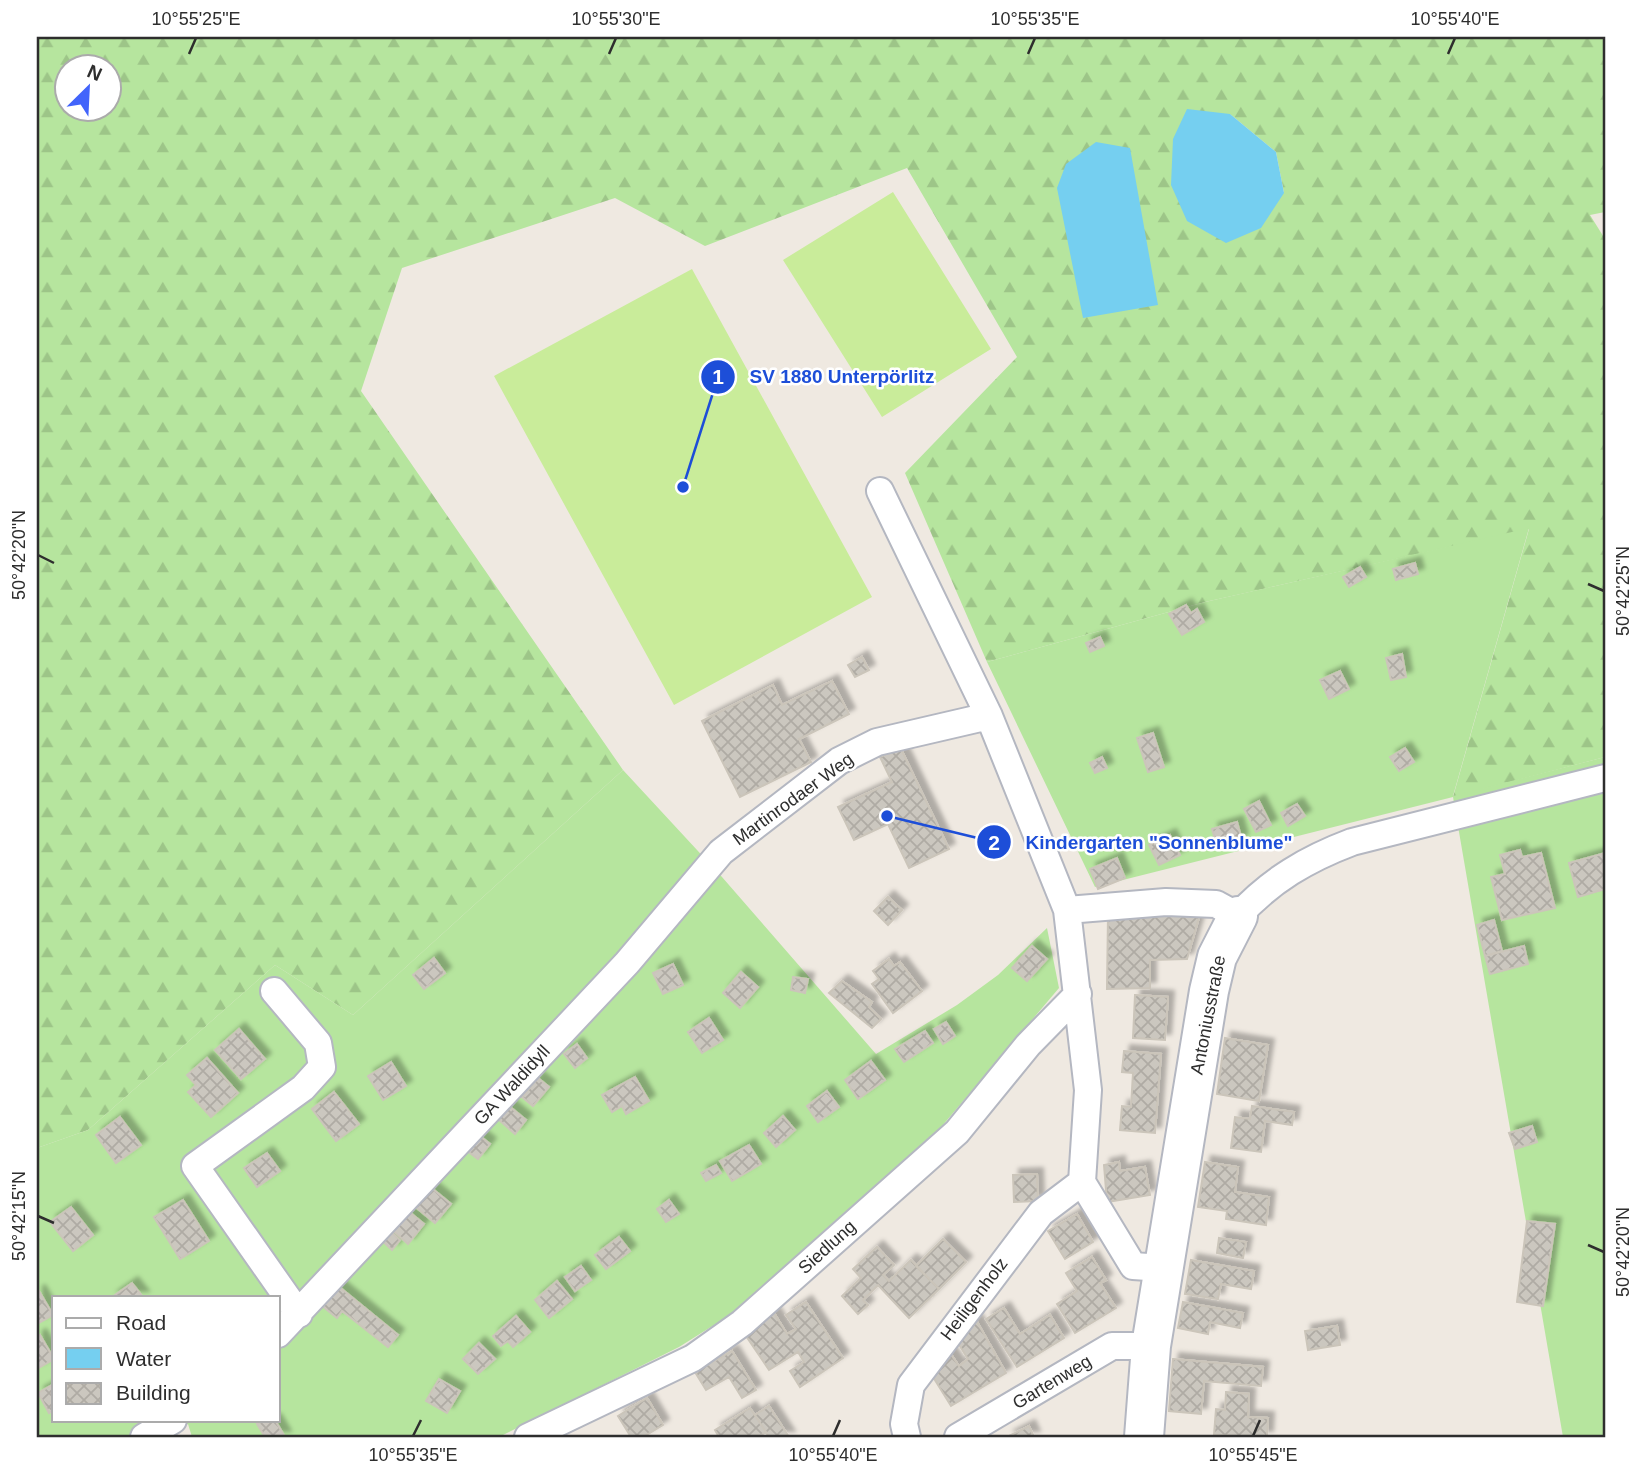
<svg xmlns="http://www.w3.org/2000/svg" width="1642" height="1474" font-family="Arial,sans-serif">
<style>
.forest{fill:url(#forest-firs);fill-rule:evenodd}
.garden{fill:#b6e59e;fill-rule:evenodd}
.pitch{fill:#c9ec9a}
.water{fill:#75cff0}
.building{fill:url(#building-cross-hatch);stroke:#cbc5ba;stroke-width:2;filter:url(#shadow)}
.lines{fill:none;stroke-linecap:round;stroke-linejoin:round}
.street-casing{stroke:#b4b7c1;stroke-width:30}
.secondary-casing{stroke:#b4b7c1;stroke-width:42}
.street{stroke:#fff;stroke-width:26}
.secondary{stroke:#fff;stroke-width:38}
.ticks{fill:none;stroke:#2e2e2e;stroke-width:2.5}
.labels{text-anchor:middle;stroke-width:5;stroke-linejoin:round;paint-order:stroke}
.street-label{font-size:18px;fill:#2e2e2e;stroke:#fff}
.leader{fill:none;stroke:#1d4ed8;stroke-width:2.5}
.callout-dot{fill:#1d4ed8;stroke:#fff;stroke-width:2.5}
.mark-label{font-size:21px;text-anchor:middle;font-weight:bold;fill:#fff}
.callout-label{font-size:19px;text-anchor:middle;font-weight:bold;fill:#1d4ed8;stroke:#fff;stroke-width:5;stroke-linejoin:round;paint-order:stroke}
.neatline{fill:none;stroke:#2e2e2e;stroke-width:2.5}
.ticks-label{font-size:18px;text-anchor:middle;fill:#2e2e2e}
</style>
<defs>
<pattern id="forest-firs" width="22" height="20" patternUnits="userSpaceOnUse" patternTransform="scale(1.75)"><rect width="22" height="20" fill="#b6e59e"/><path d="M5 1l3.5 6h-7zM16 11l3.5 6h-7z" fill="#9dc588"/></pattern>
<pattern id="building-cross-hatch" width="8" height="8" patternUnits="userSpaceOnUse" patternTransform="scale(1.75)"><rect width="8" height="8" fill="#cbc7bf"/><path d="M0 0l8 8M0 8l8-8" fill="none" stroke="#afaba4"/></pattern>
<filter id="shadow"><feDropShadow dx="6" dy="-6" stdDeviation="2" flood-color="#0004"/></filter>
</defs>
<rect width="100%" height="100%" fill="#efe9e1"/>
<!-- forest -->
<path class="forest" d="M37 37H1605V212L1590 215 1605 239V757L1453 797 1529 529 1205 602 987 662 905 473 1017 357 907 168 705 246 615 198 402 268 361 391 623 770 353 1015 275 965 88 1130 37 1148ZM66 66H108V108H66ZM1230 114 1276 152 1284 193Z"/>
<!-- garden -->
<path class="garden" d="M1529 528 1453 796 1605 757V1437H1563L1453 797 1095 887 987 662 1205 602Z
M623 770 722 877 876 1054 957 1005 998 975 1047 928 1059 988 942 1126 730 1315 679 1347 499 1437H192L188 1424 160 1437H37V1148L88 1130 275 965 353 1015ZM54 1297H278V1420H54Z"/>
<!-- pitch -->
<path class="pitch" d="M893 192 991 349 882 417 783 260Z
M692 269 872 597 674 705 494 376Z"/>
<!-- water -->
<path class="water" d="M1187 109 1230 114 1276 152 1284 193 1261 228 1226 243 1187 221 1171 185 1173 139Z
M1096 142 1130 148 1158 305 1083 318 1057 188 1066 164Z"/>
<!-- building -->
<path class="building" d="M1415 563 1418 574 1396 580 1393 569Z
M1360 567 1366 577 1349 587 1343 577Z
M1186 605 1191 613 1197 609 1204 622 1182 635 1169 614Z
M1100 637 1104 646 1090 652 1086 643Z
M1402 654 1406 677 1391 680 1386 658Z
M862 657 869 670 855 677 848 665Z
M1340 671 1349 689 1329 699 1320 680Z
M832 681 849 714 799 739 811 762 740 797 702 721 773 685 782 705Z
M1153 733 1164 767 1148 772 1137 738Z
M900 747 949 849 909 868 888 824 854 840 838 807 892 782 880 757Z
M1405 748 1414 762 1399 771 1390 757Z
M1102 757 1107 768 1095 773 1090 763Z
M1259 801 1271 825 1256 832 1244 809Z
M1297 804 1305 816 1288 826 1281 813Z
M1237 822 1242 840 1217 846 1212 829Z
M1170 835 1180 855 1159 865 1149 845Z
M1520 850 1522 857 1541 853 1555 908 1502 920 1491 877 1505 874 1500 855Z
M1605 853V889L1578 897 1569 863Z
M1117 858 1125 878 1098 889 1090 869Z
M888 897 902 910 888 925 874 911Z
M1108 914H1200L1187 959 1150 960V988L1107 989Z
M1494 920 1502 951 1485 956 1477 925Z
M1032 946 1047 959 1027 981 1012 968Z
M1524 946 1528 964 1490 974 1485 956Z
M434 958 445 973 424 989 413 975Z
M889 959 894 966 900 962 922 991 893 1013 872 984 879 979 873 971Z
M673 964 683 985 663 994 653 973Z
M741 972 758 987 740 1008 723 993Z
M793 977 808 979 805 993 791 990Z
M842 981 872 1002 869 1007 881 1019 872 1028 829 993Z
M1135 995 1168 997 1165 1040 1133 1038Z
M709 1018 723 1040 702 1053 688 1032Z
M946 1022 955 1036 943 1044 934 1029Z
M239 1029 265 1059 241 1079 215 1050Z
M925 1031 933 1043 904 1062 895 1049Z
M1225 1038 1268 1045 1259 1101 1217 1094Z
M577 1044 587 1058 575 1068 564 1054Z
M1124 1051 1161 1054 1155 1133 1120 1130 1122 1106 1131 1107 1133 1073 1122 1072Z
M207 1058 238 1093 211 1117 188 1092 196 1085 187 1075Z
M871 1061 885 1080 858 1099 845 1080Z
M391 1062 406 1086 383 1100 368 1076Z
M635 1077 649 1101 626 1114 622 1106 612 1112 602 1095Z
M538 1078 549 1087 533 1106 522 1097Z
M827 1091 839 1107 818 1122 807 1106Z
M334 1092 359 1124 336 1141 312 1109Z
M503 1101 526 1120 515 1134 492 1114Z
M1252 1106 1294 1112 1292 1125 1265 1121 1261 1152 1231 1148 1235 1117 1250 1119Z
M783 1116 795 1130 776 1147 764 1133Z
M120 1117 141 1145 116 1163 96 1135Z
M1532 1126 1537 1142 1515 1149 1509 1133Z
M475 1132 490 1144 478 1159 462 1147Z
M749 1145 761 1164 732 1181 720 1161Z
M267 1153 280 1171 257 1187 244 1168Z
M1119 1162 1120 1171 1145 1167 1150 1195 1107 1202 1104 1165Z
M1205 1162 1238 1167 1235 1192 1269 1197 1266 1225 1226 1219 1227 1211 1198 1207Z
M716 1165 721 1173 706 1181 701 1173Z
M1037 1174 1038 1201 1014 1202 1013 1175Z
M428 1185 451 1204 435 1223 412 1204Z
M183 1200 209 1241 180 1259 154 1217Z
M669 1200 679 1214 666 1222 657 1209Z
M71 1207 93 1235 73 1251 50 1222Z
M407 1210 424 1224 408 1244 391 1229Z
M1077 1214 1093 1242 1065 1259 1048 1231Z
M1527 1221 1555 1224 1543 1306 1517 1302Z
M388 1229 400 1240 392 1250 380 1239Z
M619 1237 630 1251 606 1269 595 1255Z
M1219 1238 1246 1242 1243 1258 1217 1253Z
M943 1239 966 1262 939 1289 916 1266Z
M877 1247 894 1265 883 1275 889 1281 911 1260 939 1289 909 1318 878 1285 863 1300 868 1305 858 1314 842 1296 861 1278 853 1269Z
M1092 1257 1106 1280 1100 1283 1116 1308 1075 1333 1057 1304 1077 1291 1066 1273Z
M1191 1260 1254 1271 1251 1289 1221 1284 1218 1299 1185 1294Z
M581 1266 591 1280 575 1291 565 1277Z
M557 1281 572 1299 549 1318 535 1300Z
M132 1283 143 1297H112Z
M337 1285 398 1335 388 1347 342 1311 337 1318 321 1305Z
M39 1291 53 1315 37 1324V1292Z
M806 1302 843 1358 800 1387 790 1371 804 1362 798 1352 769 1370 744 1333 774 1313 787 1334 796 1329 786 1315Z
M1183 1302 1243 1313 1240 1328 1210 1322 1208 1334 1178 1328Z
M1004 1308 1020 1334 1050 1315 1064 1338 1017 1367 986 1319Z
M516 1316 530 1332 513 1347 508 1341 501 1346 493 1336Z
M976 1320 1006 1373 951 1406 930 1372 948 1350 959 1366 968 1359 956 1340Z
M1337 1326 1340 1345 1308 1350 1305 1331Z
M40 1335 54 1359 37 1369V1337Z
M479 1343 495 1359 478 1374 463 1359Z
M732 1351 756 1390 742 1398 729 1377 706 1390 695 1372Z
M1173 1359 1263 1367 1261 1386 1204 1381 1201 1414 1169 1411Z
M439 1379 460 1391 447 1413 426 1401Z
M54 1384V1410L49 1413 38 1393Z
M1226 1392 1249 1394 1248 1417 1268 1418 1267 1437 1214 1435 1216 1409 1225 1410Z
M647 1398 663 1425 643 1437H631L618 1416Z
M769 1406 789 1437H769L755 1415Z
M750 1408 766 1432 758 1437H719L715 1430Z
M265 1420H275L285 1437H265L257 1424Z
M1029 1426 1034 1437H1007Z"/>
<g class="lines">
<defs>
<path id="street" d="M880 491 989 716 1067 910 1088 1090 1082 1182 1041 1213 911 1385 904 1424 907 1437
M1067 910 1166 902 1216 904 1238 916C1271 880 1307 859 1352 842L1605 778
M274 991 318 1043 322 1067 303 1088 195 1166 299 1314
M1082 1182 1133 1266 1163 1268
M278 1334 627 963 721 852 839 761 877 742 989 716
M144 1437 173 1420
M528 1437 693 1358 742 1323 957 1132 1028 1045 1078 994
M958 1437 1112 1346H1151"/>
<path id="secondary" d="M1144 1437 1151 1346 1209 991 1217 957 1238 916"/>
</defs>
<!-- street casing -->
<use href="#street" class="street-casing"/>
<!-- secondary casing -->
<use href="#secondary" class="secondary-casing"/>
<!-- street -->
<use href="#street" class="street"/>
<!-- secondary -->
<use href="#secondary" class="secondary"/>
</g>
<!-- ticks -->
<path class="ticks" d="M189 54 196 38M609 54 616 38M1028 54 1035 38M1448 54 1455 38M38 555 54 563M1588 584 1604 591M38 1216 54 1223M1588 1245 1604 1252M413 1436 421 1420M833 1436 840 1420M1253 1436 1260 1420"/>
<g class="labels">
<!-- street labels -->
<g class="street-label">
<text transform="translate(793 799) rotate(-36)" y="6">Martinrodaer Weg</text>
<text transform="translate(1208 1015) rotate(-79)" y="6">Antoniusstraße</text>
<text transform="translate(512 1085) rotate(-47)" y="6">GA Waldidyll</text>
<text transform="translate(827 1247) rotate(-42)" y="6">Siedlung</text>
<text transform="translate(974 1299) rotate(-53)" y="6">Heiligenholz</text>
<text transform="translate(1052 1382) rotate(-31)" y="6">Gartenweg</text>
</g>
</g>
<!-- callouts -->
<path class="leader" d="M683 487L718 377M887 816L994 842"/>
<g class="callout-dot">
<circle cx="683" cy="487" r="7"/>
<circle cx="887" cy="816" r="7"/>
<circle cx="718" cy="377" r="18"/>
<circle cx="994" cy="842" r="18"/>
</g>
<g class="mark-label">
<text x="718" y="384">1</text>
<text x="994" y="850">2</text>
</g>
<g class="callout-label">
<text x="842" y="383">SV 1880 Unterpörlitz</text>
<text x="1159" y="849">Kindergarten "Sonnenblume"</text>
</g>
<!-- border -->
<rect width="1642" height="1474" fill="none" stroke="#ffffff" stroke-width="77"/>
<!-- legend -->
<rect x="52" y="1296" width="228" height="126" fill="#ffffff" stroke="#ababab" stroke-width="2"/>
<rect x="66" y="1318" width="35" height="10" fill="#ffffff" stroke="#ababab" stroke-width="2"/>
<text x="116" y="1330" font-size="21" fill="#2e2e2e">Road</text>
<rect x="66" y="1348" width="35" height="21" fill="#75cff0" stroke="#ababab" stroke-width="2"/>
<text x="116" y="1366" font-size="21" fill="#2e2e2e">Water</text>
<rect x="66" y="1383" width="35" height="21" fill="url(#building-cross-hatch)" stroke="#ababab" stroke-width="2"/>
<text x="116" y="1400" font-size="21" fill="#2e2e2e">Building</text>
<!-- north arrow -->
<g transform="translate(88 88) rotate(24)"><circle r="33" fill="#ffffff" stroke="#ababab" stroke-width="2"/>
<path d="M0-5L12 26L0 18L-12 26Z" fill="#4264fb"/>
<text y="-10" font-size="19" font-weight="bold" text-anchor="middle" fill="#2e2e2e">N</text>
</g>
<rect x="38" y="38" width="1566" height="1398" class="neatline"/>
<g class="ticks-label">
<text x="196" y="25">10°55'25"E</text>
<text x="616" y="25">10°55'30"E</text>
<text x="1035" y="25">10°55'35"E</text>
<text x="1455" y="25">10°55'40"E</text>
<text transform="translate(19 555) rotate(-90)" y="6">50°42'20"N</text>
<text transform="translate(1623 591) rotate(-90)" y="6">50°42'25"N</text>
<text transform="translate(19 1216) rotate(-90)" y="6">50°42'15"N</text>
<text transform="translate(1623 1252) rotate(-90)" y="6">50°42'20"N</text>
<text x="413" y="1461">10°55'35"E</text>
<text x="833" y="1461">10°55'40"E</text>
<text x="1253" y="1461">10°55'45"E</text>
</g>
</svg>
